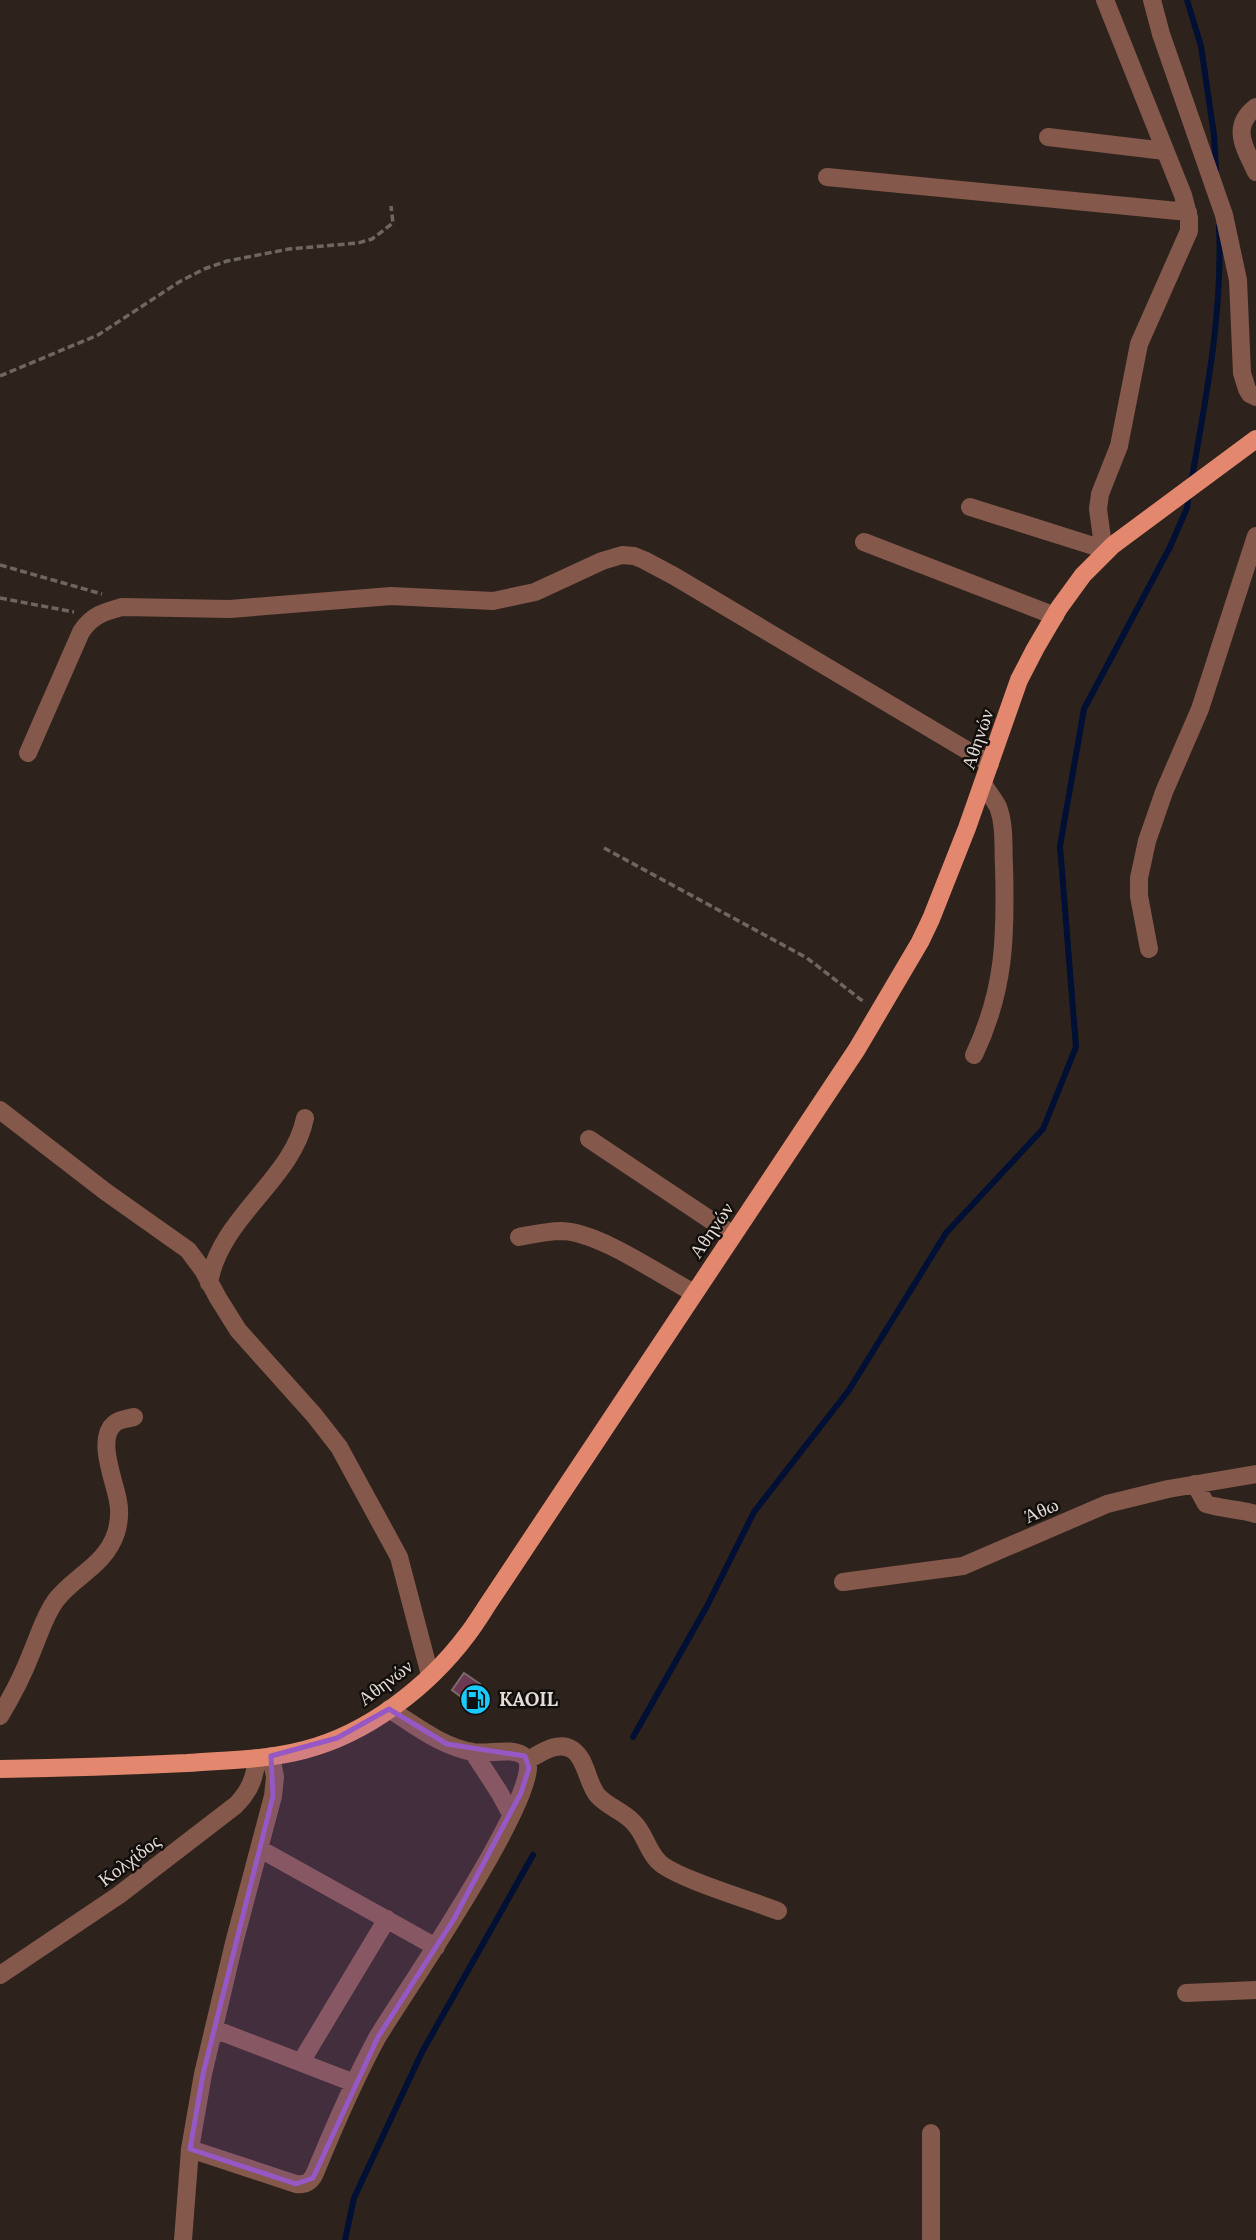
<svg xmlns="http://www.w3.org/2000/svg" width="1256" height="2240" font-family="Lora,serif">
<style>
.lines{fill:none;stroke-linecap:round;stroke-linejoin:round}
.stream{stroke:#000f34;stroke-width:6}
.building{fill:#6d3950;stroke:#786a6f;stroke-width:2}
.path{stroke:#706660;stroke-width:3.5;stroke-dasharray:7 3.5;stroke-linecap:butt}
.minor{stroke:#84584b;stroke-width:18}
.major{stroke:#e3886e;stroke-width:18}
.marked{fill:#9558c5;fill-opacity:0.2;stroke:#9558c5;stroke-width:5;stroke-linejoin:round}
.labels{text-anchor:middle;stroke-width:5;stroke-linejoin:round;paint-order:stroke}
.street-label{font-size:19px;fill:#e3dcd7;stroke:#120e0b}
.poi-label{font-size:19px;font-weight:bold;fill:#e3dcd7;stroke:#120e0b;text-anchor:start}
</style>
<rect width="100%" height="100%" fill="#2e231c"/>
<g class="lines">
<!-- stream -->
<path class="stream" d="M1187 0 1201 46 1214 135 1216 170
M1191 483C1206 398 1223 312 1219 226
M633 1737 707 1606 754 1512 849 1390 946 1233 1043 1129 1076 1047 1060 846 1084 709 1170 547 1187 508 1189 493
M345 2240 354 2198 422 2052 533 1855"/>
</g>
<!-- building -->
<path class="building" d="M464 1673 480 1684 468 1702 452 1690Z"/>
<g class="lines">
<!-- path -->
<path class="path" d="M0 376 98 335 179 282 204 269 227 261 289 249 358 243 372 239 393 223 391 206
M0 565 102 594
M0 598 74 612
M604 848 807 958 864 1002"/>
<!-- minor -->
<path class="minor" d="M1152 0 1161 34 1224 215 1238 280 1242 373 1247 389 1250 394 1256 397
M1256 107C1230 127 1245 148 1256 172
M1048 137 1165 151
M827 177 1188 212
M970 507 1103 549
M864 542 1055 616
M1104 553 1098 509 1100 494 1119 446 1139 344 1189 231V218L1183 195 1105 0
M28 753 81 632C92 615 104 612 122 607L230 609 391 596 493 601 535 592 602 561 622 555 634 556 644 560 674 576 990 764
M1149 949 1139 896V878L1147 841 1164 792 1200 709 1256 536
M974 1055C1005 990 1006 936 1004 866 1003 847 1005 825 998 807 994 799 988 792 983 784
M0 1110 106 1192 188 1250 203 1270 218 1298 238 1330 314 1415 339 1447 399 1557 430 1675
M589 1139 733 1235
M519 1237C534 1234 548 1231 562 1231 599 1232 660 1275 694 1293
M209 1283C220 1217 293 1179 305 1118
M1195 1484 1206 1504C1222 1509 1239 1509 1256 1514
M843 1582 963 1566 1107 1504 1168 1489 1256 1474
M0 1716C12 1696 23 1675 31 1654 39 1636 44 1616 56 1600 74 1576 105 1566 116 1533 119 1523 120 1511 118 1501 115 1482 96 1439 114 1424 119 1419 127 1419 134 1417
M473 1752 499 1792 511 1814
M528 1760C541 1753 558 1740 573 1750 587 1760 587 1784 598 1796 608 1807 623 1811 633 1822 645 1833 647 1851 659 1862 675 1878 753 1901 778 1911
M260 1849 436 1947
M0 1975 119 1895 236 1805C250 1791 255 1777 257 1758
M1186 1993 1256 1990
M214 2029 354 2083
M301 2062 387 1919
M931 2133V2240
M190 2149 296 2184C306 2185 311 2182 315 2173 334 2127 353 2082 377 2038 396 2005 552 1780 525 1757 513 1746 488 1755 473 1752 442 1747 415 1725 389 1709
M183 2240 190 2149 203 2074 234 1943 273 1796 275 1777 271 1756"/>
<!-- major -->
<path class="major" d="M0 1769C62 1768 125 1766 187 1763 226 1760 266 1760 304 1750 367 1734 428 1687 467 1635 477 1622 485 1608 494 1595L857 1049 920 942 931 919 967 828 1019 680 1035 649 1059 608 1083 575 1113 545 1256 439"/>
</g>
<!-- marked area -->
<path class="marked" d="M389 1709 447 1744 525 1756 529 1768 521 1793 454 1919 378 2037 313 2178 296 2184 190 2149 203 2074 273 1796 271 1756 337 1738Z"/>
<!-- icons -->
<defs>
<symbol id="fuel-disc" viewBox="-11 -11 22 22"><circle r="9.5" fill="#1acafc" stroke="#120e0b"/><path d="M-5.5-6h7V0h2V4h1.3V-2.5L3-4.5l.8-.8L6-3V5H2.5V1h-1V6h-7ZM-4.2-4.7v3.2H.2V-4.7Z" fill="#111"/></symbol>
</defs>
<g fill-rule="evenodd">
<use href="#fuel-disc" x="458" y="1682" width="35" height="35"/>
</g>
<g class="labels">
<!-- street labels -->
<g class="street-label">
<text transform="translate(977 739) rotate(-71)" y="7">Αθηνών</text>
<text transform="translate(711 1230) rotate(-56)" y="7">Αθηνών</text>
<text transform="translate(1041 1510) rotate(-24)" y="7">Άθω</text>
<text transform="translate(385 1682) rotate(-37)" y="7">Αθηνών</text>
<text transform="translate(129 1860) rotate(-37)" y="7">Κολχίδος</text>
</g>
<!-- poi labels -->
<g class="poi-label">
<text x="499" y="1706">KAOIL</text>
</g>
</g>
</svg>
